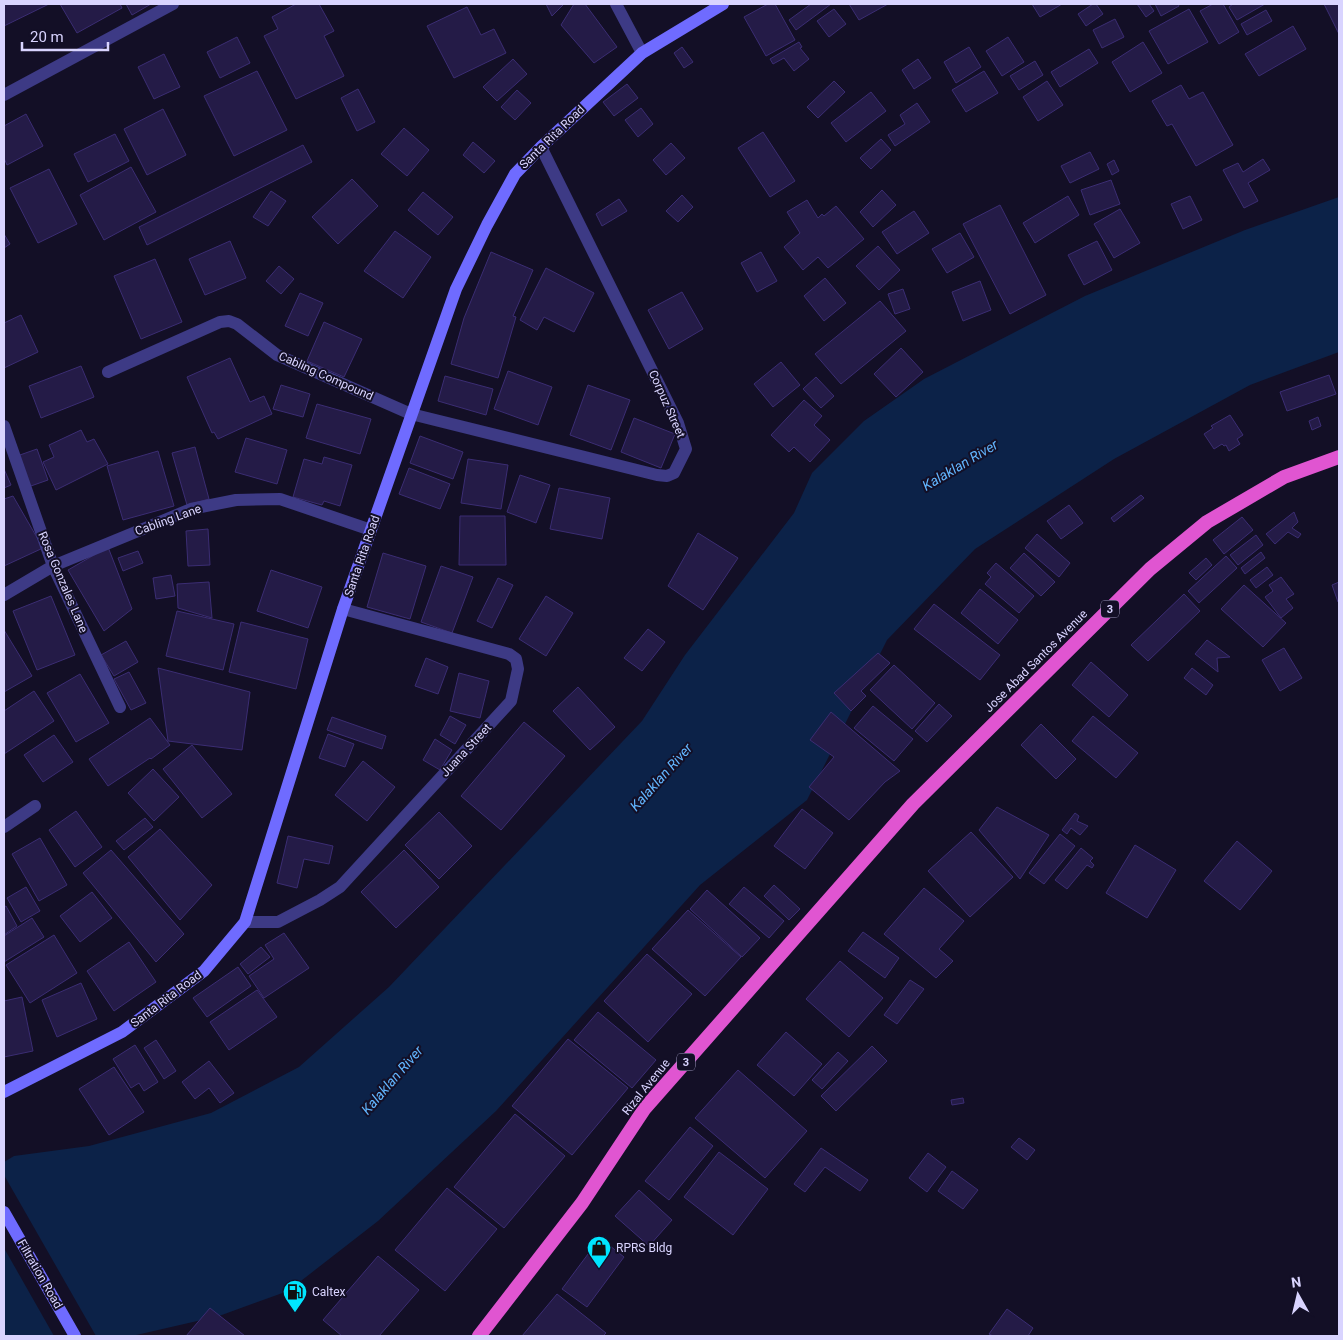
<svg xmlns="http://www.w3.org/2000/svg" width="1343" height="1340" font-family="Roboto,sans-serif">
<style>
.water{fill:#0c2248}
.pier{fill:#130f26}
.building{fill:#241b47;stroke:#3b2d73}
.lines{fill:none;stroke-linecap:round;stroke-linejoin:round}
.service{stroke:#3d3a85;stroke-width:12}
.minor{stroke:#3d3a85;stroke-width:12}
.secondary{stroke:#6f6bff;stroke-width:12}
.trunk{stroke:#e055d1;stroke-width:14}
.labels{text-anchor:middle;stroke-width:4;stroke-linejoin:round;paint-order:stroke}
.shield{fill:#130f26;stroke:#9e99be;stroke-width:1}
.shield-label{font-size:11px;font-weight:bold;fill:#d9d4ff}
.street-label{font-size:12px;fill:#d9d4ff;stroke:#130f26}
.poi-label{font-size:12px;fill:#d9d4ff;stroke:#130f26;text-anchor:start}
.water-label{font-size:14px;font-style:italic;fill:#62b6ff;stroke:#130f26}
</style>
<rect width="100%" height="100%" fill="#130f26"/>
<!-- water -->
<path class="water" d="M1339 197V352L1250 385 1114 459 975 549 887 640 807 800 700 885 496 1111 378 1221 288 1291 219 1316 132 1336H4V1162L14 1156 89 1146 211 1113 299 1067 389 987 642 721 685 655 794 513 812 473 864 421 924 379 1085 296 1245 230Z"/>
<!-- pier -->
<path class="pier" d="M4 1175 96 1336H54L4 1248Z"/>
<!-- building -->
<path class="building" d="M4 4H49L4 26Z
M60 4H120L122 8 77 33Z
M126 4H151L132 15Z
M296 4H319L334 31 324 36 344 76 296 99 264 36 278 29 272 17Z
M546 4H564L552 16Z
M574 4H585L617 47 594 63 561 25Z
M768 4H775L795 40 766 56 744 17Z
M811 4H831L796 30 789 20Z
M849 4H888L859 20Z
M1032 4H1062L1040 17Z
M1093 4H1096L1103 14 1086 26 1078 14Z
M1137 4H1149L1154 11 1146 17Z
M1155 4H1178L1179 6 1161 16Z
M1213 4H1223L1239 32 1219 44 1200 11Z
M1233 4H1265L1237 20 1229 7Z
M1324 4H1339V34Z
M467 7 481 35 494 29 506 53 454 78 427 26Z
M834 9 846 24 829 37 817 21Z
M1189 9 1208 42 1168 64 1149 31Z
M1266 10 1272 21 1247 35 1241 24Z
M1115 19 1124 37 1102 48 1093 30Z
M1293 26 1306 49 1259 76 1245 54Z
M237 37 250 63 220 78 207 52Z
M1008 37 1024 62 1002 76 986 51Z
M799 42 802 47 800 48 809 59 794 71 784 58 773 64 770 59Z
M1143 42 1162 73 1130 92 1112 62Z
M682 47 693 62 684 68 674 53Z
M969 47 981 67 956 83 944 62Z
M1089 49 1098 63 1060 87 1051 72Z
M164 54 180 87 154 99 138 67Z
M513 59 527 74 497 101 483 87Z
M918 59 931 78 914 89 902 70Z
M1035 61 1043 75 1019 90 1010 76Z
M257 71 287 130 234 156 204 96Z
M984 71 998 93 966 112 952 90Z
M834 81 845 92 818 118 807 107Z
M1047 81 1063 105 1038 121 1023 97Z
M627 84 638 98 614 116 603 102Z
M1181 85 1189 99 1203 92 1233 145 1196 166 1172 124 1167 126 1152 101Z
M358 89 375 122 357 131 341 98Z
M517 90 531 103 515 120 501 107Z
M871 92 886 111 846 142 831 123Z
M917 103 930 122 895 146 888 135 905 124 900 115Z
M641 108 653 124 638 137 625 120Z
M163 109 186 155 147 175 124 129Z
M26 114 43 146 7 165 4 158V126Z
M404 128 429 150 407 176 381 154Z
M763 132 795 181 770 197 738 148Z
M115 134 129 161 88 182 74 154Z
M881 139 891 150 871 169 860 158Z
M473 142 495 161 484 173 463 155Z
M671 143 685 158 666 175 653 160Z
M303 145 312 162 147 245 139 227Z
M1090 152 1099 169 1070 183 1061 166Z
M1263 159 1270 170 1248 183 1258 201 1244 208 1223 170 1238 163 1243 172Z
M1114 160 1119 171 1112 175 1107 164Z
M131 167 156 212 104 240 80 195Z
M49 169 77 224 38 243 10 188Z
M352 179 378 206 338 244 312 217Z
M1111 180 1120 204 1090 215 1081 190Z
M882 190 896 205 873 227 860 212Z
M271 191 286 201 268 226 253 217Z
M423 192 453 217 438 235 408 210Z
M682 195 693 207 678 222 666 211Z
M1068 196 1079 215 1035 243 1023 223Z
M1190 196 1202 220 1183 229 1171 204Z
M619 199 627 211 602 226 596 214Z
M807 200 818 218 822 214 824 216 836 206 864 239 828 268 818 257 803 270 784 247 800 233 787 212Z
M1000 205 1046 295 1010 314 963 224Z
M1120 209 1140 243 1114 258 1094 224Z
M914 211 929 233 897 254 882 232Z
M395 231 431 257 403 298 364 271Z
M960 233 974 257 947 273 932 249Z
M4 234 10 244 4 248Z
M230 241 246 278 205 295 189 259Z
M1097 241 1112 270 1084 285 1068 255Z
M878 246 900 270 879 290 856 266Z
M491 252 533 270 513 316 516 317 498 378 451 364 464 318Z
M761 252 777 281 757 292 741 263Z
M155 259 182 322 141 339 114 276Z
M279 266 294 279 281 294 266 281Z
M546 268 594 293 574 332 544 317 537 330 520 320Z
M825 278 846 303 824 321 804 296Z
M980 281 991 310 963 321 952 292Z
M903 289 910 309 895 314 888 294Z
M682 292 703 329 669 349 648 310Z
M300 293 323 303 308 336 285 326Z
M880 301 906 331 841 384 815 354Z
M21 315 38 352 4 368V323Z
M324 322 362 339 344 377 307 361Z
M901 348 923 372 896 397 874 374Z
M230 358 250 402 264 396 272 414 218 439 214 432 212 433 187 377Z
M781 362 800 385 773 407 754 384Z
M81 366 94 397 41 418 29 386Z
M508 371 552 387 538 425 494 409Z
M1329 375 1336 394 1287 411 1280 392Z
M445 376 493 389 486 415 438 401Z
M816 377 834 396 821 408 803 389Z
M281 385 310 394 303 417 273 409Z
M588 385 630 400 611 450 570 435Z
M804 400 822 416 814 425 830 440 810 462 794 447 789 452 771 435Z
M317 404 371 419 360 454 306 438Z
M1230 415 1243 435 1237 439 1240 444 1229 451 1226 445 1224 446 1222 444 1214 449 1204 434 1213 428 1211 426Z
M1318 417 1321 426 1312 430 1309 421Z
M634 418 675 434 661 468 621 452Z
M81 430 87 442 94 439 108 464 56 490 43 462 54 457 49 445Z
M420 436 463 452 453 479 410 463Z
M246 438 287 450 277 484 235 472Z
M195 447 209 499 187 505 172 453Z
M37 449 48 480 28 487 17 456Z
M158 451 174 506 123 520 107 466Z
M324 457 352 465 340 506 324 501 322 505 293 497 304 459 322 464Z
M468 459 508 465 501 509 461 503Z
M409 468 450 484 440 509 399 494Z
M4 469 11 485 4 488Z
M520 475 550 485 536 523 507 512Z
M559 488 610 498 602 539 550 529Z
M1141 495 1144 498 1114 522 1111 518Z
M13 496 43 548 4 566V499Z
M1069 505 1083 523 1061 539 1047 521Z
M1294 512 1298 522 1292 528 1301 534 1298 538 1288 532 1275 544 1266 534Z
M460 516H505L506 565H459Z
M1242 517 1253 530 1224 554 1213 540Z
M208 529 210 565 188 566 186 531Z
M698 533 738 558 703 610 668 586Z
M1037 534 1070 563 1059 577 1025 548Z
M1256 535 1263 545 1238 565 1230 555Z
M108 547 132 609 104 631 68 570Z
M138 551 143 563 123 571 118 558Z
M1261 552 1265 558 1245 574 1241 568Z
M383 553 426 566 410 619 367 607Z
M1024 553 1055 582 1041 596 1010 568Z
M1226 556 1237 568 1199 603 1188 591Z
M1206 558 1212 565 1196 580 1189 573Z
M996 563 1034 596 1019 613 985 584 991 577 987 573Z
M441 566 473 577 452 633 421 622Z
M1267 567 1273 575 1256 588 1250 580Z
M271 570 322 587 308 628 257 611Z
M171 575 175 596 156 599 153 578Z
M1281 577 1294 594 1286 599 1293 608 1281 618 1265 597 1273 591 1269 585Z
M498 578 513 585 492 628 477 621Z
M209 582 212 618 178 608 177 584Z
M1339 582V601L1338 602 1332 585Z
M1244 585 1286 623 1263 647 1221 609Z
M980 589 1018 620 998 644 961 613Z
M1184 594 1200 611 1148 661 1131 645Z
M51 596 75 655 37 670 13 611Z
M546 596 573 613 546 656 519 639Z
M934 604 1000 655 980 680 914 629Z
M177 611 234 624 223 670 166 656Z
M241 622 308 639 296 689 229 672Z
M648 629 665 642 642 671 624 658Z
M4 630 32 676 4 692Z
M1207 640 1230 657 1217 658 1218 672 1195 654Z
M126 641 138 662 114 676 101 655Z
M1284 648 1302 678 1280 691 1262 660Z
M878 653 890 663 861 691 866 696 851 711 834 693Z
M426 658 448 667 438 694 415 686Z
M1091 662 1128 695 1109 717 1072 685Z
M894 665 935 703 912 729 870 690Z
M158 668 250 692 242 750 168 741Z
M1192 668 1213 685 1206 695 1184 678Z
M129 672 146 703 131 710 114 679Z
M459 673 489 681 480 718 450 711Z
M80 674 109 723 76 742 47 693Z
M578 687 615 727 590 750 553 711Z
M34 691 54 721 4 754V711Z
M939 704 952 716 927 742 915 731Z
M873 706 913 739 894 761 854 728Z
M831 712 900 771 885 782 849 820 809 787 834 757 810 740Z
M450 716 466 725 455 744 440 735Z
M1093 716 1138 753 1116 778 1072 741Z
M332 717 386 736 382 749 327 730Z
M150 718 170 745 151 759 150 758 108 786 89 759Z
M524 722 565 756 501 830 461 796Z
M1041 724 1076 759 1056 779 1021 745Z
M328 734 354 744 345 767 319 758Z
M54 735 73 762 43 782 24 755Z
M435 739 452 750 440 770 423 760Z
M192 745 232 794 202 818 163 769Z
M363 761 395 787 367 821 335 795Z
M153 769 179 797 154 821 128 793Z
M997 807 1049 835 1020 879 979 830Z
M802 809 833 833 805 869 774 846Z
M76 811 102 847 75 867 49 830Z
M439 812 472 846 439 879 405 845Z
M1075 813 1079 816 1077 821 1088 826 1080 835 1071 828 1067 834 1062 830Z
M145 818 153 827 124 850 116 841Z
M160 829 212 885 180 920 128 857Z
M971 832 1013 877 970 917 928 871Z
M1060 834 1075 846 1044 884 1029 873Z
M288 836 333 846 329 864 304 859 297 888 277 883Z
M40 838 67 885 39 901 12 854Z
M1237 841 1272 871 1240 910 1204 881Z
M1135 845 1176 870 1147 918 1106 893Z
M1081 848 1093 858 1090 861 1094 865 1092 868 1087 865 1067 889 1055 880Z
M111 850 184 934 156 962 83 873Z
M404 850 439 887 396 928 361 892Z
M774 885 800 909 789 920 764 896Z
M26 887 40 911 21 922 7 898Z
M744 887 784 921 769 938 729 904Z
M924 888 964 921 939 949 953 961 936 978 884 934Z
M707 890 760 938 742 957 690 909Z
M92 892 112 918 80 942 60 916Z
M6 906 17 926 4 935V907Z
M688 910 741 957 705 996 652 949Z
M32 918 44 937 4 962V936Z
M863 932 899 958 885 978 848 951Z
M284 933 309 968 264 998 249 976 274 959 265 945Z
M54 935 77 973 30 1003 6 965Z
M129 942 156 982 114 1011 87 971Z
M261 947 270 957 248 974 240 964Z
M647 954 692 994 648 1042 604 1001Z
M840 961 883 998 849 1037 806 999Z
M238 967 251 986 207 1017 193 998Z
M910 980 924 989 897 1024 884 1015Z
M81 983 97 1019 57 1037 42 1000Z
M257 990 277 1017 229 1050 210 1022Z
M22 997 33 1051 4 1057V1001Z
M598 1012 656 1060 632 1088 574 1040Z
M786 1032 822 1064 794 1096 757 1065Z
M568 1039 628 1088 572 1155 512 1106Z
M156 1040 176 1071 164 1079 144 1048Z
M135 1045 158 1082 144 1091 139 1083 131 1088 113 1059Z
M872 1046 887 1061 836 1111 821 1096Z
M838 1052 848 1061 822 1089 812 1080Z
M209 1061 234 1093 220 1103 209 1088 195 1099 182 1082Z
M114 1067 144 1112 109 1135 79 1089Z
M738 1070 807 1131 765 1178 695 1118Z
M963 1098 964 1103 952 1105 951 1100Z
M515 1114 565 1156 504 1228 454 1187Z
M690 1127 713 1146 669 1200 645 1181Z
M1019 1138 1035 1150 1027 1160 1011 1147Z
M821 1148 868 1180 860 1191 825 1167 805 1192 794 1184Z
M719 1152 768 1189 733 1235 684 1197Z
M928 1153 946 1167 927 1192 909 1178Z
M952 1171 978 1190 963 1209 938 1191Z
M447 1188 497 1229 445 1291 395 1250Z
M639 1190 672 1220 649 1246 615 1216Z
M600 1238 624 1257 587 1307 562 1289Z
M378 1256 419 1290 379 1336H342L323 1320Z
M557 1294 606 1333 603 1336H522Z
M210 1308 245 1336H186Z
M1007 1309 1033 1328 1028 1336H993L989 1334Z"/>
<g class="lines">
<!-- service -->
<path class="service" d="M4 827 35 806"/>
<!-- minor -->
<path class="minor" d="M616 4 642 53
M4 95 173 4
M108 372 220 322 229 321 237 324 277 355 411 414 657 475 667 476 674 473 686 449 678 423 541 147
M4 426 53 566 120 707
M4 595 53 566 143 529 191 509 236 500 280 499 371 530
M245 922H278L320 900 340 887 511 701 518 669 516 659 509 654 343 609"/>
<!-- secondary -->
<path class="secondary" d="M4 1092 122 1032 204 971 245 922 343 609 456 289 487 225 515 174 541 147 642 53 723 4
M4 1212 75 1336"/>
<!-- trunk -->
<path class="trunk" d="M479 1336 582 1203 645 1108 913 804 1150 569 1207 522 1284 477 1339 457"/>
</g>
<!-- icons -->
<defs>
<symbol id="shop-pin" viewBox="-11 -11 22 30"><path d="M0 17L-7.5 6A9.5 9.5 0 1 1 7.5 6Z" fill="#00e5ff" stroke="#130f26"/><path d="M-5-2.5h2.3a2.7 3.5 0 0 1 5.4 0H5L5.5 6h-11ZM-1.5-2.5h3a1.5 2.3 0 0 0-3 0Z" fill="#111"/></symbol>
<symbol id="fuel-pin" viewBox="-11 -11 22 30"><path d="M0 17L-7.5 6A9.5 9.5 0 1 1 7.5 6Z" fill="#00e5ff" stroke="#130f26"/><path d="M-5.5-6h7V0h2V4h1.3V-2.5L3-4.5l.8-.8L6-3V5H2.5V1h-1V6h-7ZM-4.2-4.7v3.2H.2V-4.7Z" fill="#111"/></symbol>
</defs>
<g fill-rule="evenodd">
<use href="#shop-pin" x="585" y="1234" width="28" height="38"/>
<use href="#fuel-pin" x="281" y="1278" width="28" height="38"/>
</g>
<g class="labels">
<!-- shield labels -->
<g class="shield">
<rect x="1101" y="600.5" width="18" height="17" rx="4"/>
<rect x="677" y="1053.5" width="18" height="17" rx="4"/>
</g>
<g class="shield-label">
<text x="1110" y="613">3</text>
<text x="686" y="1066">3</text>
</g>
<!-- street labels -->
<g class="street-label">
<text transform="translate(552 137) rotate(-44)" y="4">Santa Rita Road</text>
<text transform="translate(326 376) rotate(24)" y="4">Cabling Compound</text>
<text transform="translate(667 404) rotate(66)" y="4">Corpuz Street</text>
<text transform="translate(168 520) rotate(-20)" y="4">Cabling Lane</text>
<text transform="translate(362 556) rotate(-71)" y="4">Santa Rita Road</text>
<text transform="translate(63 582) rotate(67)" y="4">Rosa Gonzales Lane</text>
<text transform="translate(1036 661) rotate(-45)" y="4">Jose Abad Santos Avenue</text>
<text transform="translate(466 750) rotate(-47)" y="4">Juana Street</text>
<text transform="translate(166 999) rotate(-37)" y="4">Santa Rita Road</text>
<text transform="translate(646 1087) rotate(-51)" y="4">Rizal Avenue</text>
<text transform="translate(40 1274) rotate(60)" y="4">Filtration Road</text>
</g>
<!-- poi labels -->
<g class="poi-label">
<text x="616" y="1252">RPRS Bldg</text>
<text x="312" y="1296">Caltex</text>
</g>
<!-- water labels -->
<g class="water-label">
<text transform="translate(960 465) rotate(-31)" y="5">Kalaklan River</text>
<text transform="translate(661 777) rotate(-48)" y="5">Kalaklan River</text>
<text transform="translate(392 1080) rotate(-49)" y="5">Kalaklan River</text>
</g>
</g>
<!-- border -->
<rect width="1343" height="1340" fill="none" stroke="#d9d4ff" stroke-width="10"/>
<!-- north arrow -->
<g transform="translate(1298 1295) rotate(352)" stroke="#130f26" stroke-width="4" paint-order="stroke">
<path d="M0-4L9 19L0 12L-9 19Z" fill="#d9d4ff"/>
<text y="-8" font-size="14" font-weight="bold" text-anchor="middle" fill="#d9d4ff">N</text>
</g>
<!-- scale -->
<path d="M22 42v8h86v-8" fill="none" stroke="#d9d4ff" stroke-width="2.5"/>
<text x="30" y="42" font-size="15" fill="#d9d4ff" stroke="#130f26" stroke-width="4" paint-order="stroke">20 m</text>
</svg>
